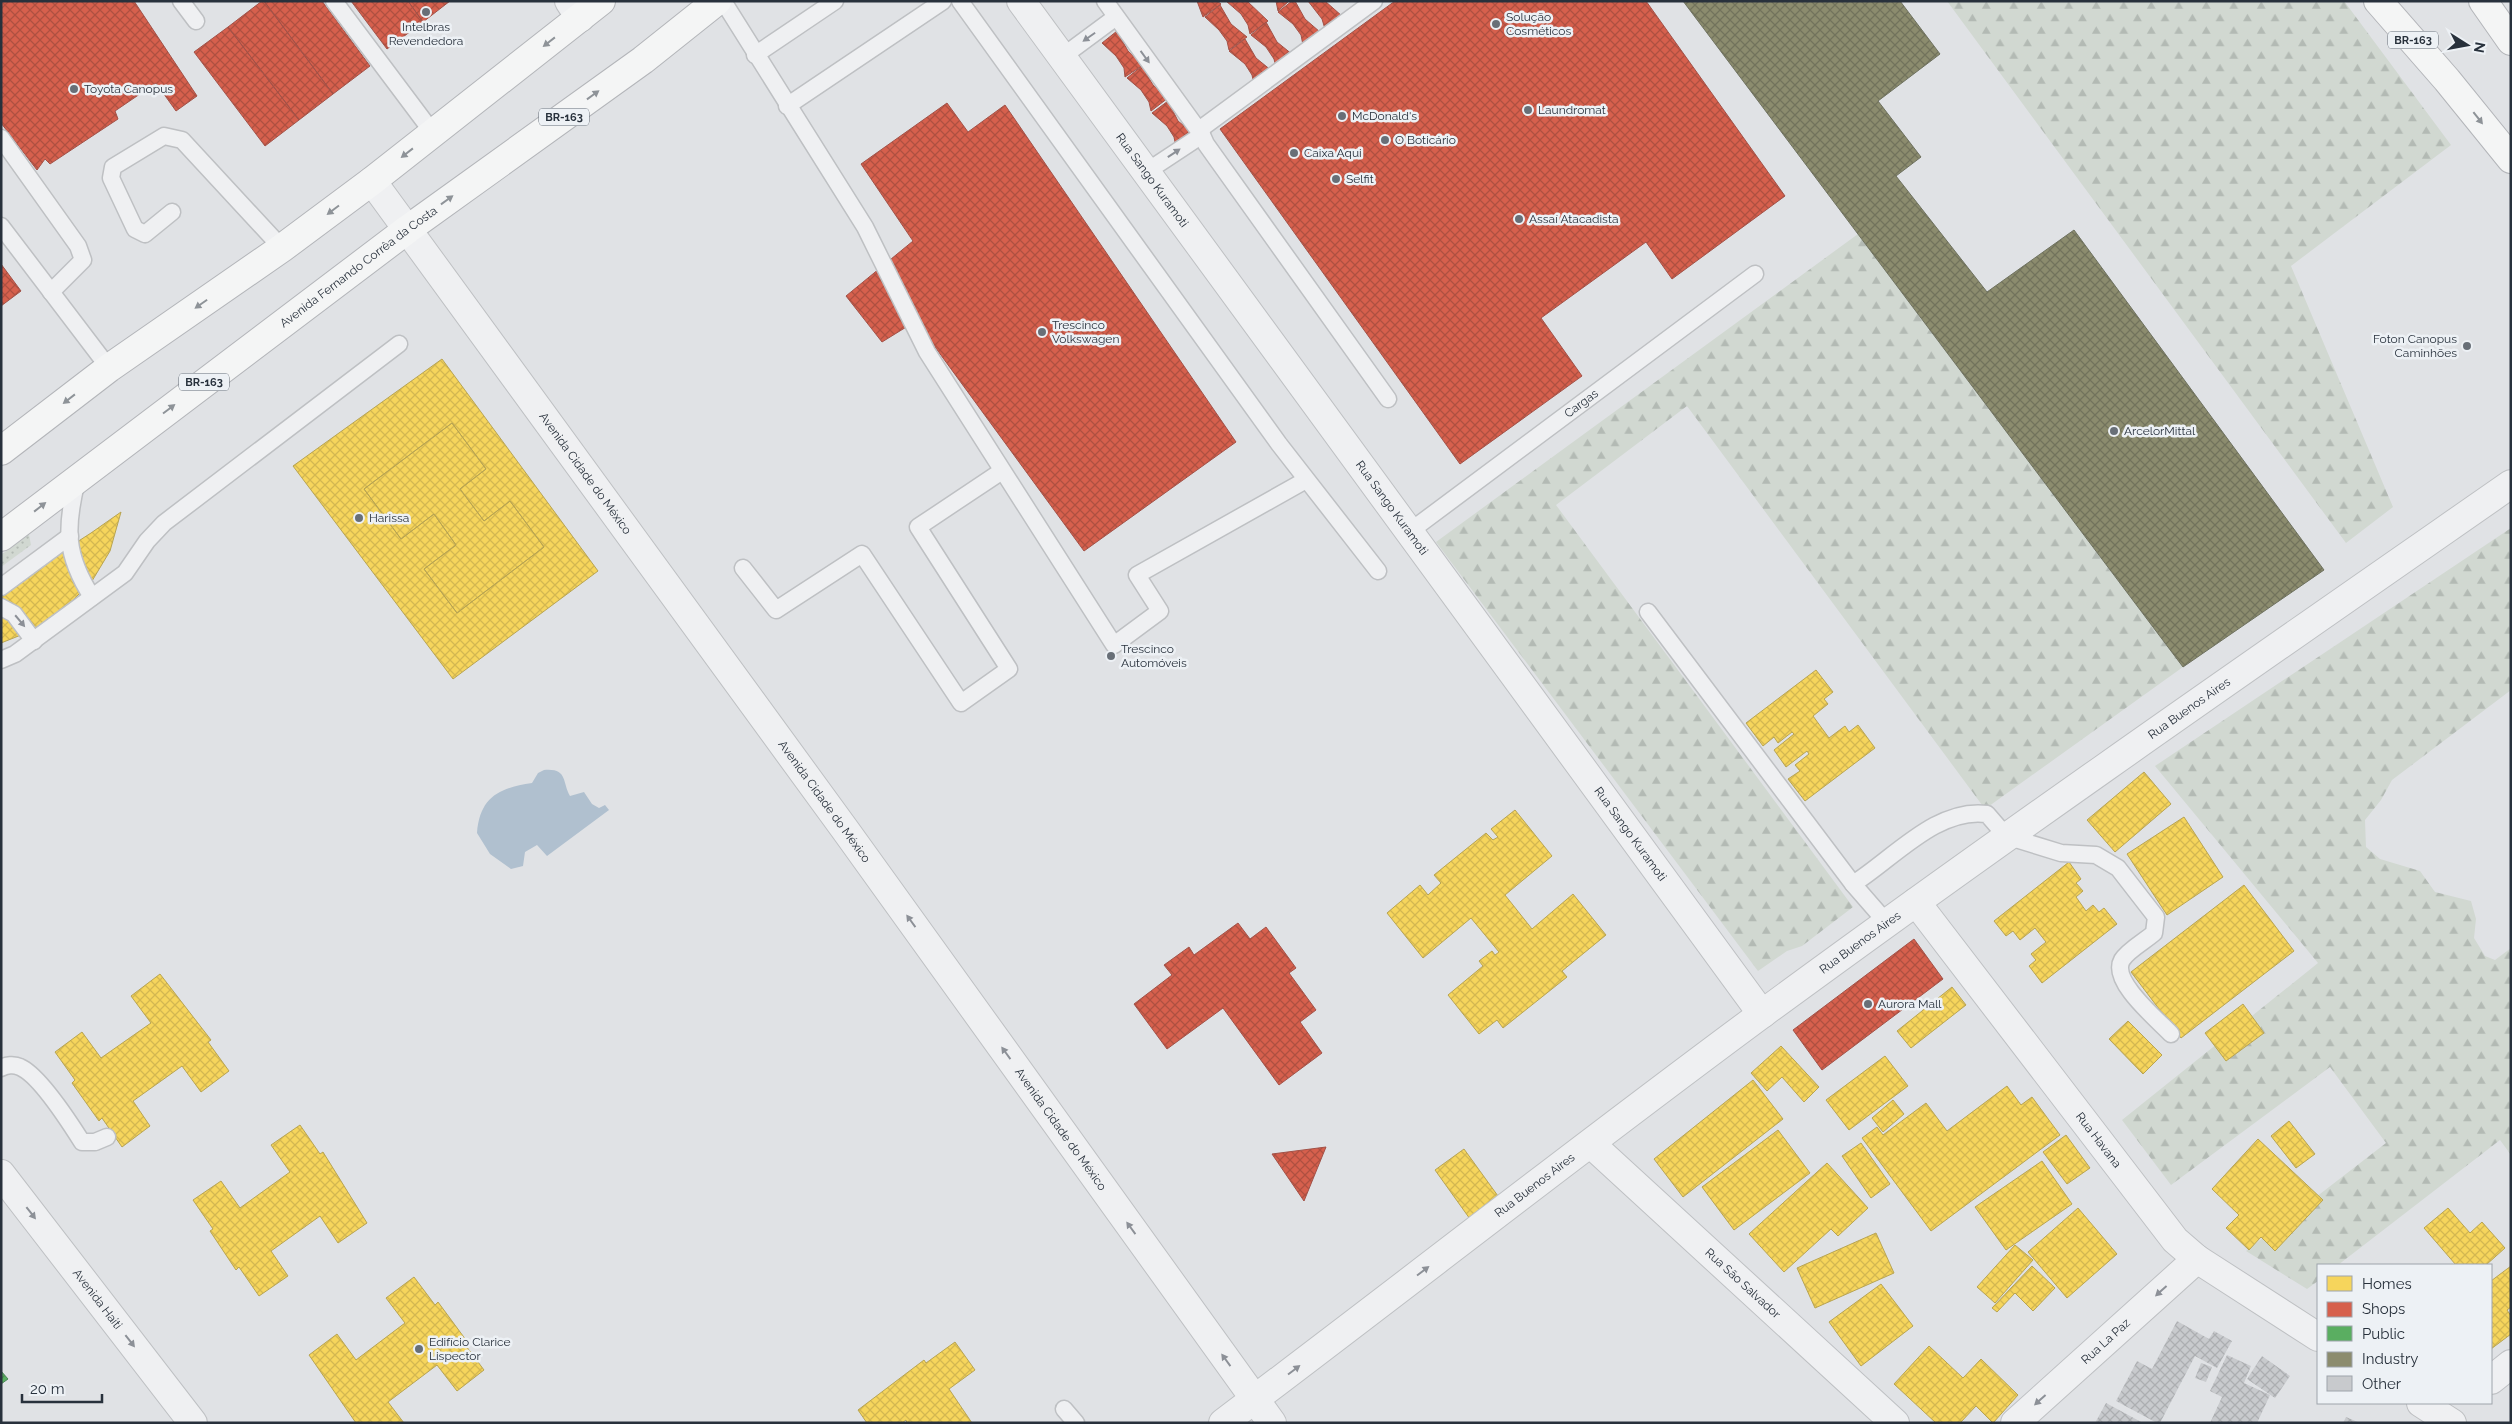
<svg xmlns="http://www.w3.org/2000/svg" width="2512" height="1424" font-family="Raleway,sans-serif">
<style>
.grass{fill:url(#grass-dots)}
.forest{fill:url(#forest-firs)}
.water{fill:#b0c0cf}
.homes{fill:url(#homes-cross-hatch);stroke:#b8a452;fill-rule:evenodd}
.shops{fill:url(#shops-cross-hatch);stroke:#a25248}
.public{fill:url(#public-cross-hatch);stroke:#4b8856}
.industry{fill:url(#industry-cross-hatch);stroke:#6e715f}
.building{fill:url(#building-cross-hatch)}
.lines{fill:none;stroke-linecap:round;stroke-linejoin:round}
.service-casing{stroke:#bec0c3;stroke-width:19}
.minor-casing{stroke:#bec0c3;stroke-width:30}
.tertiary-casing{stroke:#bec0c3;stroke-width:30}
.trunk-casing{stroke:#b3b5b9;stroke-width:30}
.service{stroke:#eff0f2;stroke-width:16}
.minor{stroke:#eff0f2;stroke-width:28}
.tertiary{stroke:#eff0f2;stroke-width:28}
.trunk{stroke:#f4f5f5;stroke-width:28}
.oneway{fill:#8c9097}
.oneway2{fill:#8e9398}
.poi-dot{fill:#686f77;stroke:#edf1f5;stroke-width:2}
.labels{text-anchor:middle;stroke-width:5;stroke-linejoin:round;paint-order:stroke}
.shield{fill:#edf1f5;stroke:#636b74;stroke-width:1}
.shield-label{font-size:11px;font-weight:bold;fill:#28313c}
.poi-label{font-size:12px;fill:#28313c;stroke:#edf1f5;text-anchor:start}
.street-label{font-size:12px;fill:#28313c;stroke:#edf1f5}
</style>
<defs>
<pattern id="grass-dots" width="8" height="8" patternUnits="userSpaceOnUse" patternTransform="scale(1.25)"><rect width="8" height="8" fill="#d1d8d1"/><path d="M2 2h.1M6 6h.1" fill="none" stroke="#b3bab4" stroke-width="1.8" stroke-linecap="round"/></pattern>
<pattern id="forest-firs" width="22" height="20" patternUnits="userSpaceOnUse" patternTransform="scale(1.25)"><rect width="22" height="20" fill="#d1d8d1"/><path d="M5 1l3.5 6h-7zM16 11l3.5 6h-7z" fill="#b3bab4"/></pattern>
<pattern id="homes-cross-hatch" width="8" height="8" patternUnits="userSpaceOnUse" patternTransform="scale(1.25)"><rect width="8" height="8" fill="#f6d55c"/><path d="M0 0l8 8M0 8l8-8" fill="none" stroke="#d3b751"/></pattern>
<pattern id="shops-cross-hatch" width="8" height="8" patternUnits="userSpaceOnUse" patternTransform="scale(1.25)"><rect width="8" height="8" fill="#d6604d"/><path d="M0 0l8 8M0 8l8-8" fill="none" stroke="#ae5041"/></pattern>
<pattern id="public-cross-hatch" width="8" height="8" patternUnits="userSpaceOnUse" patternTransform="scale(1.25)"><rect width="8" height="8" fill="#5aae61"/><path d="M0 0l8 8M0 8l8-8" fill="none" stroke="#4a8e51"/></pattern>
<pattern id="industry-cross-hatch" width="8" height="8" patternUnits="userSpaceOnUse" patternTransform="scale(1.25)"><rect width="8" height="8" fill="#8c8c6e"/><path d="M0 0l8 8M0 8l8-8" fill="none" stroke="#72735c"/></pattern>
<pattern id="building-cross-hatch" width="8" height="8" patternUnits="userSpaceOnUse" patternTransform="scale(1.25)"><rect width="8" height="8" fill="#c8cacd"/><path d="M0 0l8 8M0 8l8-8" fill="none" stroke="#acaeb1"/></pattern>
</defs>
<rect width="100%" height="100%" fill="#e0e2e5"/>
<!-- grass -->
<path class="grass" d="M29 534 31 545 1 567V555Z"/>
<!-- forest -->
<path class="forest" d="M1947 1H2344L2451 145 2291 266 2393 507 2346 543Z
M1858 234 2183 667 1985 809 1687 406 1556 505 1853 907 1802 946 1787 951 1758 971 1436 542Z
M2511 528V690L2392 780 2381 800 2365 820 2366 847 2380 859 2420 871 2435 892 2471 901 2476 919 2474 938 2485 956 2495 960 2511 948V1155L2500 1140 2338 1265H2318V1281L2307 1289 2246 1251 2386 1143 2330 1067 2171 1185 2122 1120 2318 963 2155 766Z"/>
<!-- water -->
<path class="water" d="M544 770C568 768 562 782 570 796L584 792 592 804 599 808 605 805 609 810 547 856 537 845 525 852 523 866 511 869 490 854 477 833C480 797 499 788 532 783L538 773Z"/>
<!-- homes -->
<path class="homes" d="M442 359 598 571 453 679 293 466ZM452 423 486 469 460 489 484 521 510 501 544 547 457 613 424 569 456 545 434 514 401 539 364 489Z
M452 423 486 469 460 489 484 521 510 501 544 547 457 613 424 569 456 545 434 514 401 539 364 489Z
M121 512 110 551 92 581 66 607 41 627 1 643V591L91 533Z
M1816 670 1833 692 1824 699 1828 704 1813 716 1829 738 1845 726 1849 732 1858 725 1875 748 1805 801 1788 779 1800 771 1795 765 1809 754 1807 751 1786 767 1774 750 1794 734 1792 732 1778 743 1774 737 1763 746 1746 723Z
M2144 772 2171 804 2115 852 2087 820Z
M1515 810 1552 856 1505 895 1532 929 1573 894 1606 935 1562 971 1567 977 1503 1028 1497 1020 1479 1034 1448 995 1483 966 1479 961 1492 951 1495 955 1499 952 1471 918 1423 958 1387 913 1420 885 1428 895 1441 883 1434 875 1486 833 1493 840 1498 837 1491 829Z
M2184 817 2223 877 2167 915 2127 854Z
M2069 862 2081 879 2076 883 2083 891 2076 897 2086 911 2093 905 2099 912 2104 908 2117 924 2042 983 2029 966 2036 960 2031 954 2046 942 2035 928 2020 940 2013 931 2006 936 1994 921Z
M2244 885 2294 951 2181 1038 2131 972Z
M160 974 211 1040 208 1042 229 1071 201 1092 182 1066 133 1101 150 1126 122 1147 102 1118 99 1121 72 1083 75 1080 55 1052 82 1032 101 1058 151 1023 131 996Z
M1952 987 1966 1005 1911 1048 1897 1031Z
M2243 1004 2264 1033 2226 1061 2205 1033Z
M2128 1021 2162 1055 2143 1074 2109 1039Z
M1781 1046 1819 1087 1804 1102 1782 1077 1767 1091 1751 1073Z
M1885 1056 1908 1086 1849 1130 1826 1100Z
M1753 1080 1783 1119 1683 1197 1654 1159Z
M2007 1086 2021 1105 2032 1097 2060 1135 1931 1231 1862 1138 1877 1127 1883 1135 1926 1103 1947 1131Z
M1893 1100 1904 1114 1883 1132 1872 1118Z
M2289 1121 2315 1154 2296 1168 2271 1136Z
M300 1125 320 1154 323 1152 367 1223 338 1243 320 1216 271 1251 288 1276 259 1296 239 1267 236 1270 210 1231 213 1229 193 1200 221 1181 240 1208 290 1172 271 1145Z
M1778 1130 1810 1173 1734 1230 1702 1187Z
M2066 1135 2090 1168 2067 1184 2043 1152Z
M2258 1139 2323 1200 2275 1251 2261 1237 2249 1250 2226 1228 2239 1215 2212 1189Z
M1861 1143 1890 1184 1871 1198 1842 1156Z
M1464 1149 1498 1196 1470 1219 1435 1170Z
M2042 1161 2072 1204 2006 1250 1975 1207Z
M1827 1163 1868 1208 1838 1236 1831 1229 1784 1272 1749 1234Z
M2078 1208 2117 1254 2067 1298 2028 1252Z
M2448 1208 2470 1233 2482 1222 2505 1248 2486 1265H2456L2424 1228Z
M1876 1233 1894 1273 1815 1308 1797 1268Z
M2015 1245 2033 1260 1995 1303 1977 1287Z
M2032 1266 2055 1288 2033 1311 2015 1293 1997 1312 1992 1308Z
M2511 1266V1307L2507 1310 2511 1316V1334L2491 1349V1281Z
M414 1277 435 1305 438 1302 466 1340 463 1342 484 1370 457 1391 437 1365 388 1402 404 1423H356L309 1355 337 1334 356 1360 405 1323 386 1298Z
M1881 1284 1913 1326 1861 1366 1829 1322Z
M955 1342 975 1370 949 1389 972 1423H907L906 1420 902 1423H867L858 1410 924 1360 926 1363Z
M1929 1346 1963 1378 1981 1359 2018 1395 1993 1423 1976 1406 1960 1423H1936L1894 1384Z"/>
<!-- shops -->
<path class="shops" d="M1 1H134L197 96 176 111 156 83 115 111 118 119 50 164 45 159 37 170 1 123Z
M262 1H264L333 94 299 120 228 27Z
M264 1H322L370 66 333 94Z
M351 1H408L423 22 387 49Z
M408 1H450L423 22Z
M1197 1H1217L1221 4 1203 17Z
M1226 1H1247L1268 21 1250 34 1248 25 1241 14Z
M1276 1H1289L1278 11Z
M1292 1H1295L1305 19 1320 32 1303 45 1301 35 1293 24 1278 12Z
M1308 1H1325L1342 16 1325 29 1322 19Z
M1395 1H1646L1785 196 1672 279 1646 242 1541 318 1582 376 1460 464 1220 129Z
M1220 5 1231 24 1247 37 1229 50 1227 41 1219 30 1205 17Z
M1266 22 1277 42 1293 55 1276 67 1274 59 1266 47 1251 35Z
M228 27 299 120 265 146 194 52Z
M1117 31 1128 51 1143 65 1125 77 1124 68 1116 56 1102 43Z
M1245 39 1256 58 1272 71 1254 84 1252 75 1245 64 1229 51Z
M1142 66 1153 85 1168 98 1151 111 1149 102 1141 90 1127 78Z
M1168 101 1178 121 1194 134 1176 147 1174 137 1167 126 1152 113Z
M947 103 968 132 1005 105 1236 442 1084 551 916 321 882 342 846 296 913 241 861 164Z
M1 264 21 291 1 306Z
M1238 923 1250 939 1266 927 1296 968 1289 973 1316 1010 1300 1022 1322 1053 1279 1085 1223 1008 1167 1049 1134 1004 1172 975 1164 965 1189 947 1194 955Z
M1914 939 1943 979 1822 1070 1793 1030Z
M1326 1147 1304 1201 1272 1154Z"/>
<!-- public -->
<path class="public" d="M1 1371 8 1379 1 1384Z"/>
<!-- industry -->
<path class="industry" d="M1683 1H1900L1940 54 1878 101 1921 157 1896 176 1987 292 2074 230 2324 570 2183 667Z"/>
<!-- building -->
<path class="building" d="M2177 1321 2209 1339 2214 1331 2232 1341 2217 1368 2195 1356 2160 1423H2157L2116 1401 2137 1361 2152 1369Z
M2227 1355 2251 1366 2244 1383 2270 1395 2257 1423H2210L2222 1397 2210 1391Z
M2262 1356 2290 1376 2275 1398 2247 1379Z
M2201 1363 2212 1367 2206 1382 2195 1378Z
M2106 1403 2143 1423H2095Z
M2346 1417 2360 1423H2343Z"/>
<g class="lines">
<defs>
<g id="service">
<path d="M181 1 196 21"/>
<path d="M334 1 433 133"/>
<path d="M723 1 865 227 927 352 1114 645 1160 611 1137 575 1306 480"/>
<path d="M960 1 1279 444 1378 571"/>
<path d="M1105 1 1202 135 1206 144 1388 399"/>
<path d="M755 55 835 1"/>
<path d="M1062 57 1116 17"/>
<path d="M787 106 943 1"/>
<path d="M1199 130 1374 1"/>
<path d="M1 138 78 246 83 260 51 292"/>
<path d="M1146 172 1202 135"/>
<path d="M172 212 145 234 135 229 111 178 113 167 164 136 182 140 282 248"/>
<path d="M1 226 109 368"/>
<path d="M77 480C65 528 65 555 92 597"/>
<path id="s1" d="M1409 532 1755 274"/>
<path d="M743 568 776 610 862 554 961 703 1009 669 918 527 1002 471"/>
<path d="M1 587 70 536"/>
<path d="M1 607 14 614 34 641"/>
<path d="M1648 612 1853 884"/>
<path d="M1 660 15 654 125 573 147 541 164 523 399 344"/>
<path d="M1887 923 1853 884C1893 859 1937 807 1987 814L2006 836 2061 853 2096 855 2118 868 2156 917 2154 933C2145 941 2128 950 2122 960 2110 981 2158 1020 2171 1034"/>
<path d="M1 1068C6 1065 14 1064 20 1067 39 1075 70 1123 82 1142H95L107 1137"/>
<path d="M1064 1409 1076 1423"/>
</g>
<g id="minor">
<path id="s2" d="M1021 1 1762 1014"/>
<path id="s3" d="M372 181 846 831 1272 1423"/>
<path id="s4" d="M1916 902 2175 1240 2197 1259 2318 1337"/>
<path id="s5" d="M1591 1144 1895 1423"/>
<path id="s6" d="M1 1174 193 1423"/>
<path d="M2491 1380 2511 1364"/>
<path d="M2421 1403 2452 1423"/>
<path id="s7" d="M1223 1423C1405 1286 1583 1146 1766 1011 2011 831 2261 658 2511 484"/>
<path id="s8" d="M2015 1423 2197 1259"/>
</g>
<path id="tertiary" d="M569 1 580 18"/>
<g id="trunk">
<path d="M2378 1 2447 80 2511 159"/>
<path d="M2483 1 2511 41"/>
<path d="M1 451 109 368 282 248 372 181 601 1"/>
<path id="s9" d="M1 537 408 229 643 60 717 1"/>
</g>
</defs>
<!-- service casing -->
<use href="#service" class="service-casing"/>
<!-- minor casing -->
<use href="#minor" class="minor-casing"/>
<!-- tertiary casing -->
<use href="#tertiary" class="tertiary-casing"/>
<!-- trunk casing -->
<use href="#trunk" class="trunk-casing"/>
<!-- service -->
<use href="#service" class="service"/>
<!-- minor -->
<use href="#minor" class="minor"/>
<!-- tertiary -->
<use href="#tertiary" class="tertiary"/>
<!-- trunk -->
<use href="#trunk" class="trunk"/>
</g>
<!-- one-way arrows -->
<defs><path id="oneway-solid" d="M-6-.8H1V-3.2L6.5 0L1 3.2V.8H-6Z" transform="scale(1.25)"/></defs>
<g class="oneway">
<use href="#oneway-solid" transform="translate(1089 37) rotate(145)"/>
<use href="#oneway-solid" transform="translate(1145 57) rotate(54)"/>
<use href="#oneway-solid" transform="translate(1174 153) rotate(-34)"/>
<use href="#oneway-solid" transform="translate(20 621) rotate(50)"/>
<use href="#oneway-solid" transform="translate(911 921) rotate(-126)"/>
<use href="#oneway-solid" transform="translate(1006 1053) rotate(-126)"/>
<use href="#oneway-solid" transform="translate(31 1213) rotate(52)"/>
<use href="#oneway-solid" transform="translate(1131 1228) rotate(-126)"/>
<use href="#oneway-solid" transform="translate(1423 1271) rotate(-37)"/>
<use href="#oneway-solid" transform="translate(2161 1291) rotate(138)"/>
<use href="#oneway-solid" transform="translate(130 1341) rotate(52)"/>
<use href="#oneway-solid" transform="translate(1226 1360) rotate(-126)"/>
<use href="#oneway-solid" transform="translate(1294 1370) rotate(-37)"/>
<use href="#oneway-solid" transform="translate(2040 1400) rotate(138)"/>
</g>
<g class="oneway2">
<use href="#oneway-solid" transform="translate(549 42) rotate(142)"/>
<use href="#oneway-solid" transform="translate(593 95) rotate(-36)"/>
<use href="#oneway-solid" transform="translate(2478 118) rotate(52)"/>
<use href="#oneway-solid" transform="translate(407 153) rotate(142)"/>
<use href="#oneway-solid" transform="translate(447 200) rotate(-36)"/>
<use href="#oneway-solid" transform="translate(333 210) rotate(143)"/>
<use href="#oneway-solid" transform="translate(201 304) rotate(145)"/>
<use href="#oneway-solid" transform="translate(69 399) rotate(142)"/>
<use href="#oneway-solid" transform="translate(169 409) rotate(-37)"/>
<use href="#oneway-solid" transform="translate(40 507) rotate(-38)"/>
</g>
<!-- markers -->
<g class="poi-dot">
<circle cx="426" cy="12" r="5"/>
<circle cx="1496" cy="24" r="5"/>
<circle cx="74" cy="89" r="5"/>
<circle cx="1528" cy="110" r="5"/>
<circle cx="1342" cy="116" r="5"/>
<circle cx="1385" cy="140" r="5"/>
<circle cx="1294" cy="153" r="5"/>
<circle cx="1336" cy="179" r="5"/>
<circle cx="1519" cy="219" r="5"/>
<circle cx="1042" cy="332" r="5"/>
<circle cx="2467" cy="346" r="5"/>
<circle cx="2114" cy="431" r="5"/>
<circle cx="359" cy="518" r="5"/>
<circle cx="1111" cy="656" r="5"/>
<circle cx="1868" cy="1004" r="5"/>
<circle cx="419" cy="1349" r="5"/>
</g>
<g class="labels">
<!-- shield labels -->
<g class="shield">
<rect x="2388" y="31.5" width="50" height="17" rx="4"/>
<rect x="539" y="108.5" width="50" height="17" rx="4"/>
<rect x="179" y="373.5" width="50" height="17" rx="4"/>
</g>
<g class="shield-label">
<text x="2413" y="44">BR-163</text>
<text x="564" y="121">BR-163</text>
<text x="204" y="386">BR-163</text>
</g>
<!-- poi labels -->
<g class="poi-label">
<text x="1506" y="21">Solução<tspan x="1506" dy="14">Cosméticos</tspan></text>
<text x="426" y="31" text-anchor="middle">Intelbras<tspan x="426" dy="14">Revendedora</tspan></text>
<text x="84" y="93">Toyota Canopus</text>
<text x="1538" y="114">Laundromat</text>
<text x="1352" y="120">McDonald's</text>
<text x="1395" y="144">O Boticário</text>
<text x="1304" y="157">Caixa Aqui</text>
<text x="1346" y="183">Selfit</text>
<text x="1529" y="223">Assaí Atacadista</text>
<text x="1052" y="329">Trescinco<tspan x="1052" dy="14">Volkswagen</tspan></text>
<text x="2457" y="343" text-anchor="end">Foton Canopus<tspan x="2457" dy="14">Caminhões</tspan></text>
<text x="2124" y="435">ArcelorMittal</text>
<text x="369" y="522">Harissa</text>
<text x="1121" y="653">Trescinco<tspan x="1121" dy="14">Automóveis</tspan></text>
<text x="1878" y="1008">Aurora Mall</text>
<text x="429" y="1346">Edifício Clarice<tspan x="429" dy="14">Lispector</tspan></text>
</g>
<!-- street labels -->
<g class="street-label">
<text dy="4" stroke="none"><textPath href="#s2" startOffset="222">Rua Sango Kuramoti</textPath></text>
<text dy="4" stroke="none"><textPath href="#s9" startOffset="448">Avenida Fernando Corrêa da Costa</textPath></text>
<text dy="4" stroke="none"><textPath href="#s1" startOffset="215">Cargas</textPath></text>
<text dy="4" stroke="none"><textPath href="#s3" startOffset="362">Avenida Cidade do México</textPath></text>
<text dy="4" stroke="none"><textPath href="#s2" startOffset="628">Rua Sango Kuramoti</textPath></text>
<text dy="4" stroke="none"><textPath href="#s7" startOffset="1202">Rua Buenos Aires</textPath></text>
<text dy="4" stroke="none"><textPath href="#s3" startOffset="768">Avenida Cidade do México</textPath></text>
<text dy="4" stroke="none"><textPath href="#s2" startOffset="1032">Rua Sango Kuramoti</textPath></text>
<text dy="4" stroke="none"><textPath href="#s7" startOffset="798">Rua Buenos Aires</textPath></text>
<text dy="4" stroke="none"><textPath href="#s3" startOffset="1172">Avenida Cidade do México</textPath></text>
<text dy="4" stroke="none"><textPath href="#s4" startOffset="300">Rua Havana</textPath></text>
<text dy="4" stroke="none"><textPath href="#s7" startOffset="392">Rua Buenos Aires</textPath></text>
<text dy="4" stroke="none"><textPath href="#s5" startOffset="206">Rua São Salvador</textPath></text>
<text dy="4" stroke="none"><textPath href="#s6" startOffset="158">Avenida Haiti</textPath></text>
<text dy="4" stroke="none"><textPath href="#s8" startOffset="122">Rua La Paz</textPath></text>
</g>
</g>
<!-- border -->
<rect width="2512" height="1424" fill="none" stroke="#28313c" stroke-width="5"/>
<!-- legend -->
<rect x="2317" y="1264" width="175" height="140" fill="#edf1f5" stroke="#9ea4ab"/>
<rect x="2327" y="1276" width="25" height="15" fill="#f6d55c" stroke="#9ea4ab"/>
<text x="2362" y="1289" font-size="15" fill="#28313c">Homes</text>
<rect x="2327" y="1302" width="25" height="15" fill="#d6604d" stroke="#9ea4ab"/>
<text x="2362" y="1314" font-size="15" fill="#28313c">Shops</text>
<rect x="2327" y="1326" width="25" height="15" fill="#5aae61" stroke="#9ea4ab"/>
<text x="2362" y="1339" font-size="15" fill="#28313c">Public</text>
<rect x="2327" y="1352" width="25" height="15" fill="#8c8c6e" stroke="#9ea4ab"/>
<text x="2362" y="1364" font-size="15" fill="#28313c">Industry</text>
<rect x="2327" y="1376" width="25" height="15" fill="#c8cacd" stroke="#9ea4ab"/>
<text x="2362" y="1389" font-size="15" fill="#28313c">Other</text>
<!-- north arrow -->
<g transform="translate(2467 45) rotate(101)" stroke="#edf1f5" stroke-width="4" paint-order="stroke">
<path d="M0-4L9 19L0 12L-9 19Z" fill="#28313c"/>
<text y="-8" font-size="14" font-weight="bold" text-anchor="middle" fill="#28313c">N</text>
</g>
<!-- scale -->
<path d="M22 1394v8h80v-8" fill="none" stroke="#28313c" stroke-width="2.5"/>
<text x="30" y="1394" font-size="15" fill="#28313c" stroke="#edf1f5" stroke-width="4" paint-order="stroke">20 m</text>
</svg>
